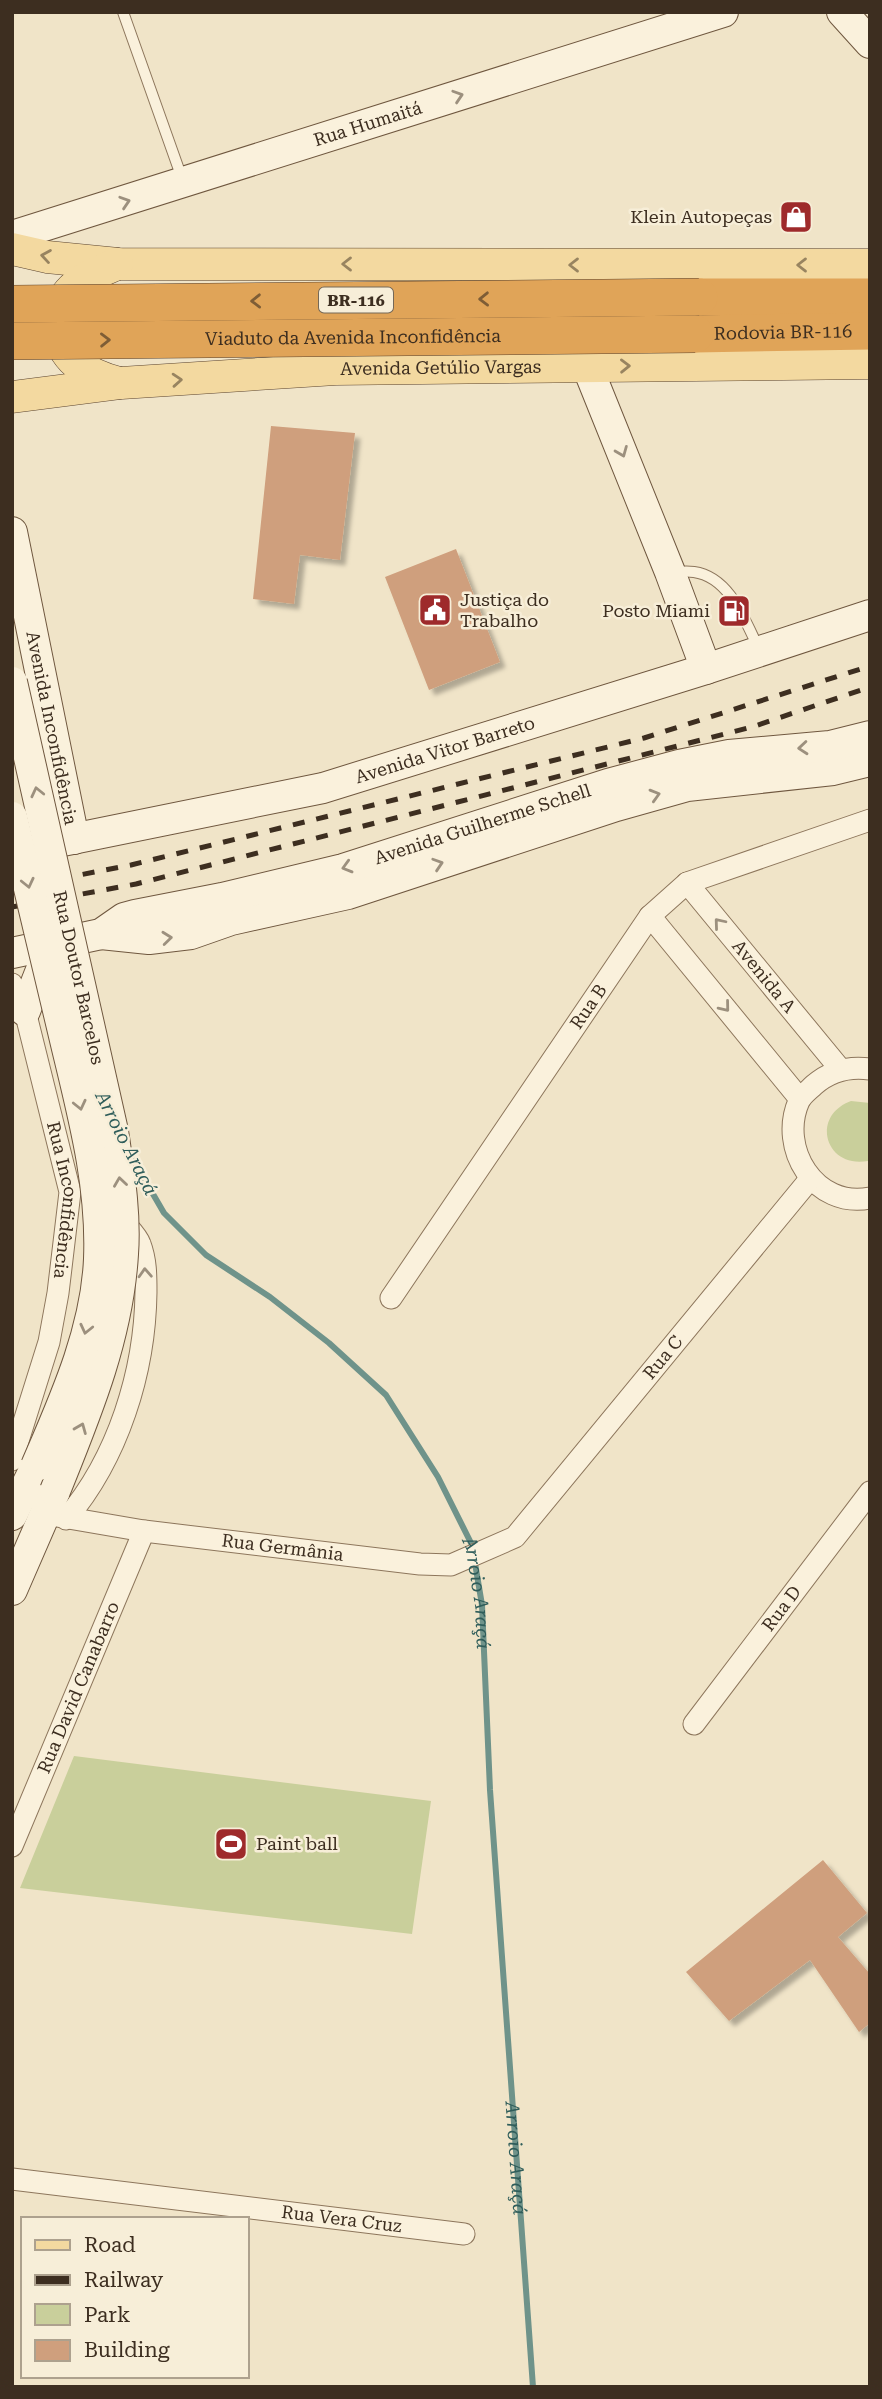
<svg xmlns="http://www.w3.org/2000/svg" width="882" height="2399" font-family="'Roboto Serif',serif">
<style>
.green{fill:#c9cf9b}
.lines{fill:none;stroke-linecap:round;stroke-linejoin:round}
.stream{stroke:#6f938a;stroke-width:6}
.building{fill:#cf9f7d;filter:url(#shadow)}
.lane-casing{stroke:#8d765c;stroke-width:12}
.street-casing{stroke:#8d765c;stroke-width:23}
.secondary-casing{stroke:#6f573f;stroke-width:32}
.primary-casing{stroke:#5b4430;stroke-width:33}
.highway-casing{stroke:#5b4430;stroke-width:38}
.lane{stroke:#faf1dc;stroke-width:10}
.street{stroke:#faf1dc;stroke-width:21}
.secondary{stroke:#faf1dc;stroke-width:30}
.primary{stroke:#f3d9a0;stroke-width:32}
.highway{stroke:#e0a458;stroke-width:37}
.rail{stroke:#3d2e20;stroke-width:5;stroke-dasharray:12 12;stroke-linecap:butt}
.secondary-bridge-casing{stroke:#6f573f;stroke-width:32;stroke-linecap:butt}
.highway-bridge-casing{stroke:#5b4430;stroke-width:38;stroke-linecap:butt}
.secondary-bridge{stroke:#faf1dc;stroke-width:30}
.highway-bridge{stroke:#e0a458;stroke-width:37}
.oneway{stroke:#9c907e}
.oneway2{stroke:#988460}
.oneway3{stroke:#7e5d36}
.labels{text-anchor:middle;stroke-width:5;stroke-linejoin:round;paint-order:stroke}
.shield{fill:#f7eed8;stroke:#756857;stroke-width:2}
.shield-label{font-size:16px;font-weight:bold;fill:#3d2e20}
.street-label{font-size:18px;fill:#3d2e20;stroke:#f7eed8}
.poi-label{font-size:18px;fill:#3d2e20;stroke:#f7eed8;text-anchor:end}
.water-label{font-size:19px;font-style:italic;fill:#2f5d5a;stroke:#f7eed8}
</style>
<defs>
<filter id="shadow"><feDropShadow dx="5.5" dy="5.5" stdDeviation="2" flood-color="#0004"/></filter>
</defs>
<rect width="100%" height="100%" fill="#f0e4c8"/>
<!-- green -->
<path class="green" d="M851 1101 870 1103V1160L868 1161C825 1169 810 1116 851 1101Z
M74 1756 431 1801 412 1934 20 1888Z"/>
<g class="lines">
<!-- stream -->
<path class="stream" id="s1" d="M128 1151 164 1213 206 1255 270 1297 329 1343 386 1395 438 1477 472 1545 482 1605 490 1790 533 2387"/>
</g>
<!-- building -->
<path class="building" d="M271 426 355 433 340 560 300 555 294 604 253 599Z
M456 549 500 662 429 690 385 577Z
M823 1860 867 1913 838 1937 870 1974V2023L859 2032 810 1960 729 2021 686 1972Z"/>
<g class="lines">
<defs>
<path id="lane" d="M123 12 183 181
M672 572C679 572 687 571 694 572 730 577 745 621 759 649"/>
<g id="street">
<path id="s2" d="M687 883 841 1070"/>
<path d="M650 916 800 1099"/>
<path id="s3" d="M12 984 25 1011 70 1192 58 1293 49 1342 12 1460"/>
<path d="M870 1069C849 1066 830 1071 814 1085 809 1090 802 1095 799 1101 778 1148 815 1209 870 1198"/>
<path id="s4" d="M391 1298 650 916 687 883 870 820"/>
<path id="s5" d="M45 1514 144 1531 420 1564 451 1565 515 1537 810 1179"/>
<path d="M66 1519C118 1458 145 1372 146 1292 146 1275 146 1260 140 1244 137 1235 127 1227 121 1219"/>
<path id="s6" d="M694 1724 870 1492"/>
<path id="s7" d="M12 1846 144 1531"/>
<path id="s8" d="M12 2179 464 2234"/>
</g>
<g id="secondary">
<path d="M842 12 870 43"/>
<path id="s9" d="M12 236 723 12"/>
<path d="M587 366 670 572 706 669"/>
<path id="s10" d="M12 532 74 839"/>
<path id="s11" d="M23 849 323 788 706 669 870 615"/>
<path d="M101 934 149 939 191 934 231 920 348 894 616 806 687 786 833 770 870 761"/>
<path id="s12" d="M12 953 101 934 124 918 135 915 222 898 343 869 608 784 679 765 729 755 830 746 870 736"/>
<path d="M25 1011 50 947"/>
<path d="M12 1515 36 1466"/>
<path d="M12 1590 55 1491"/>
</g>
<g id="primary">
<path d="M12 249 47 257 118 264 870 265"/>
<path d="M117 264C101 271 81 278 69 292 62 300 59 312 59 322 58 359 88 375 119 383"/>
<path id="s13" d="M12 397 121 383 335 369 870 363"/>
</g>
<g id="highway">
<path d="M699 297H870"/>
<path id="s14" d="M695 334 870 331"/>
</g>
</defs>
<!-- lane casing -->
<use href="#lane" class="lane-casing"/>
<!-- street casing -->
<use href="#street" class="street-casing"/>
<!-- secondary casing -->
<use href="#secondary" class="secondary-casing"/>
<!-- primary casing -->
<use href="#primary" class="primary-casing"/>
<!-- highway casing -->
<use href="#highway" class="highway-casing"/>
<!-- lane -->
<use href="#lane" class="lane"/>
<!-- street -->
<use href="#street" class="street"/>
<!-- secondary -->
<use href="#secondary" class="secondary"/>
<!-- primary -->
<use href="#primary" class="primary"/>
<!-- highway -->
<use href="#highway" class="highway"/>
<!-- rail -->
<path class="rail" d="M12 888 131 865 644 738 870 666
M12 907 136 884 752 727 870 687"/>
<defs>
<g id="secondary-bridge">
<path id="s15" d="M12 682 113 1131C119 1172 126 1213 123 1254 118 1338 86 1414 55 1491"/>
<path d="M12 817C30 893 48 968 66 1044 83 1115 102 1185 99 1259 96 1331 64 1401 36 1466"/>
</g>
<g id="highway-bridge">
<path d="M12 304 699 297"/>
<path id="s16" d="M12 341 695 334"/>
</g>
</defs>
<!-- secondary-bridge casing -->
<use href="#secondary-bridge" class="secondary-bridge-casing"/>
<!-- highway-bridge casing -->
<use href="#highway-bridge" class="highway-bridge-casing"/>
<!-- secondary-bridge -->
<use href="#secondary-bridge" class="secondary-bridge"/>
<!-- highway-bridge -->
<use href="#highway-bridge" class="highway-bridge"/>
</g>
<!-- one-way arrows -->
<defs><path id="oneway-chevron" d="M-2-3.5L2.5 0L-2 3.5" fill="none" stroke-width="1.6" stroke-linecap="round" stroke-linejoin="round" transform="scale(1.75)"/></defs>
<g class="oneway">
<use href="#oneway-chevron" transform="translate(458 96) rotate(-18)"/>
<use href="#oneway-chevron" transform="translate(125 202) rotate(-18)"/>
<use href="#oneway-chevron" transform="translate(622 452) rotate(68)"/>
<use href="#oneway-chevron" transform="translate(803 748) rotate(175)"/>
<use href="#oneway-chevron" transform="translate(37 792) rotate(-103)"/>
<use href="#oneway-chevron" transform="translate(655 795) rotate(-16)"/>
<use href="#oneway-chevron" transform="translate(438 864) rotate(-18)"/>
<use href="#oneway-chevron" transform="translate(347 867) rotate(164)"/>
<use href="#oneway-chevron" transform="translate(28 883) rotate(77)"/>
<use href="#oneway-chevron" transform="translate(719 923) rotate(-130)"/>
<use href="#oneway-chevron" transform="translate(167 938) rotate(-6)"/>
<use href="#oneway-chevron" transform="translate(725 1007) rotate(51)"/>
<use href="#oneway-chevron" transform="translate(80 1105) rotate(77)"/>
<use href="#oneway-chevron" transform="translate(120 1182) rotate(-98)"/>
<use href="#oneway-chevron" transform="translate(145 1273) rotate(-93)"/>
<use href="#oneway-chevron" transform="translate(86 1329) rotate(103)"/>
<use href="#oneway-chevron" transform="translate(81 1428) rotate(-68)"/>
</g>
<g class="oneway2">
<use href="#oneway-chevron" transform="translate(46 256) rotate(-171)"/>
<use href="#oneway-chevron" transform="translate(347 264) rotate(-180)"/>
<use href="#oneway-chevron" transform="translate(574 265) rotate(-180)"/>
<use href="#oneway-chevron" transform="translate(802 265) rotate(-180)"/>
<use href="#oneway-chevron" transform="translate(625 366) rotate(-1)"/>
<use href="#oneway-chevron" transform="translate(177 380) rotate(-4)"/>
</g>
<g class="oneway3">
<use href="#oneway-chevron" transform="translate(484 299) rotate(179)"/>
<use href="#oneway-chevron" transform="translate(256 301) rotate(179)"/>
<use href="#oneway-chevron" transform="translate(105 340) rotate(-1)"/>
</g>
<!-- icons -->
<defs>
<symbol id="shop-square" viewBox="-11 -11 22 22"><rect x="-9" y="-9" width="18" height="18" rx="4" fill="#9e2a2b" stroke="#f7eed8"/><path d="M-5-2.5h2.3a2.7 3.5 0 0 1 5.4 0H5L5.5 6h-11ZM-1.5-2.5h3a1.5 2.3 0 0 0-3 0Z" fill="#fff"/></symbol>
<symbol id="civic-square" viewBox="-11 -11 22 22"><rect x="-9" y="-9" width="18" height="18" rx="4" fill="#9e2a2b" stroke="#f7eed8"/><path d="M-.6-6.5H3V-4.5H.6V-3L4-1V1h2V6H-6V1h2V-1L-.6-3ZM-1.2 2.5V6h2.4V2.5Z" fill="#fff"/></symbol>
<symbol id="fuel-square" viewBox="-11 -11 22 22"><rect x="-9" y="-9" width="18" height="18" rx="4" fill="#9e2a2b" stroke="#f7eed8"/><path d="M-5.5-6h7V0h2V4h1.3V-2.5L3-4.5l.8-.8L6-3V5H2.5V1h-1V6h-7ZM-4.2-4.7v3.2H.2V-4.7Z" fill="#fff"/></symbol>
<symbol id="stadium-square" viewBox="-11 -11 22 22"><rect x="-9" y="-9" width="18" height="18" rx="4" fill="#9e2a2b" stroke="#f7eed8"/><path d="M0-5a6.5 5 0 1 0 0 10a6.5 5 0 1 0 0-10ZM-3.5-1.8h7v3.6h-7Z" fill="#fff"/></symbol>
</defs>
<g fill-rule="evenodd">
<use href="#shop-square" x="777" y="198" width="38" height="38"/>
<use href="#civic-square" x="416" y="591" width="38" height="38"/>
<use href="#fuel-square" x="715" y="592" width="38" height="38"/>
<use href="#stadium-square" x="212" y="1825" width="38" height="38"/>
</g>
<g class="labels">
<!-- shield labels -->
<rect class="shield" x="319" y="287.5" width="74" height="25" rx="5"/>
<g class="shield-label">
<text x="356" y="306">BR-116</text>
</g>
<!-- street labels -->
<g class="street-label">
<text dy="6" stroke="none"><textPath href="#s9" startOffset="373">Rua Humaitá</textPath></text>
<text dy="6" stroke="none"><textPath href="#s14" startOffset="88">Rodovia BR-116</textPath></text>
<text dy="6" stroke="none"><textPath href="#s16" startOffset="341">Viaduto da Avenida Inconfidência</textPath></text>
<text dy="6" stroke="none"><textPath href="#s13" startOffset="430">Avenida Getúlio Vargas</textPath></text>
<text dy="6" stroke="none"><textPath href="#s10" startOffset="200">Avenida Inconfidência</textPath></text>
<text dy="6" stroke="none"><textPath href="#s11" startOffset="434">Avenida Vitor Barreto</textPath></text>
<text dy="6" stroke="none"><textPath href="#s12" startOffset="490">Avenida Guilherme Schell</textPath></text>
<text dy="6" stroke="none"><textPath href="#s15" startOffset="303">Rua Doutor Barcelos</textPath></text>
<text dy="6" stroke="none"><textPath href="#s2" startOffset="121">Avenida A</textPath></text>
<text dy="6" stroke="none"><textPath href="#s4" startOffset="352">Rua B</textPath></text>
<text dy="6" stroke="none"><textPath href="#s3" startOffset="224">Rua Inconfidência</textPath></text>
<text dy="6" stroke="none"><textPath href="#s5" startOffset="712">Rua C</textPath></text>
<text dy="6" stroke="none"><textPath href="#s5" startOffset="240">Rua Germânia</textPath></text>
<text dy="6" stroke="none"><textPath href="#s6" startOffset="145">Rua D</textPath></text>
<text dy="6" stroke="none"><textPath href="#s7" startOffset="172">Rua David Canabarro</textPath></text>
<text dy="6" stroke="none"><textPath href="#s8" startOffset="332">Rua Vera Cruz</textPath></text>
</g>
<!-- poi labels -->
<g class="poi-label">
<text x="772" y="223">Klein Autopeças</text>
<text x="460" y="606" text-anchor="start">Justiça do<tspan x="460" dy="21">Trabalho</tspan></text>
<text x="710" y="617">Posto Miami</text>
<text x="256" y="1850" text-anchor="start">Paint ball</text>
</g>
<!-- water labels -->
<g class="water-label">
<text transform="translate(127 1143) rotate(63)" y="7">Arroio Araçá</text>
<text dy="7" stroke="none"><textPath href="#s1" startOffset="581">Arroio Araçá</textPath></text>
<text dy="7" stroke="none"><textPath href="#s1" startOffset="1148">Arroio Araçá</textPath></text>
</g>
</g>
<!-- border -->
<rect width="882" height="2399" fill="none" stroke="#3d2e20" stroke-width="28"/>
<!-- legend -->
<rect x="21" y="2217" width="228" height="161" fill="#f7eed8" stroke="#ada18e" stroke-width="2"/>
<rect x="35" y="2240" width="35" height="10" fill="#f3d9a0" stroke="#ada18e" stroke-width="2"/>
<text x="84" y="2252" font-size="21" fill="#3d2e20">Road</text>
<rect x="35" y="2275" width="35" height="10" fill="#3d2e20" stroke="#ada18e" stroke-width="2"/>
<text x="84" y="2287" font-size="21" fill="#3d2e20">Railway</text>
<rect x="35" y="2304" width="35" height="21" fill="#c9cf9b" stroke="#ada18e" stroke-width="2"/>
<text x="84" y="2322" font-size="21" fill="#3d2e20">Park</text>
<rect x="35" y="2340" width="35" height="21" fill="#cf9f7d" stroke="#ada18e" stroke-width="2"/>
<text x="84" y="2357" font-size="21" fill="#3d2e20">Building</text>
</svg>
